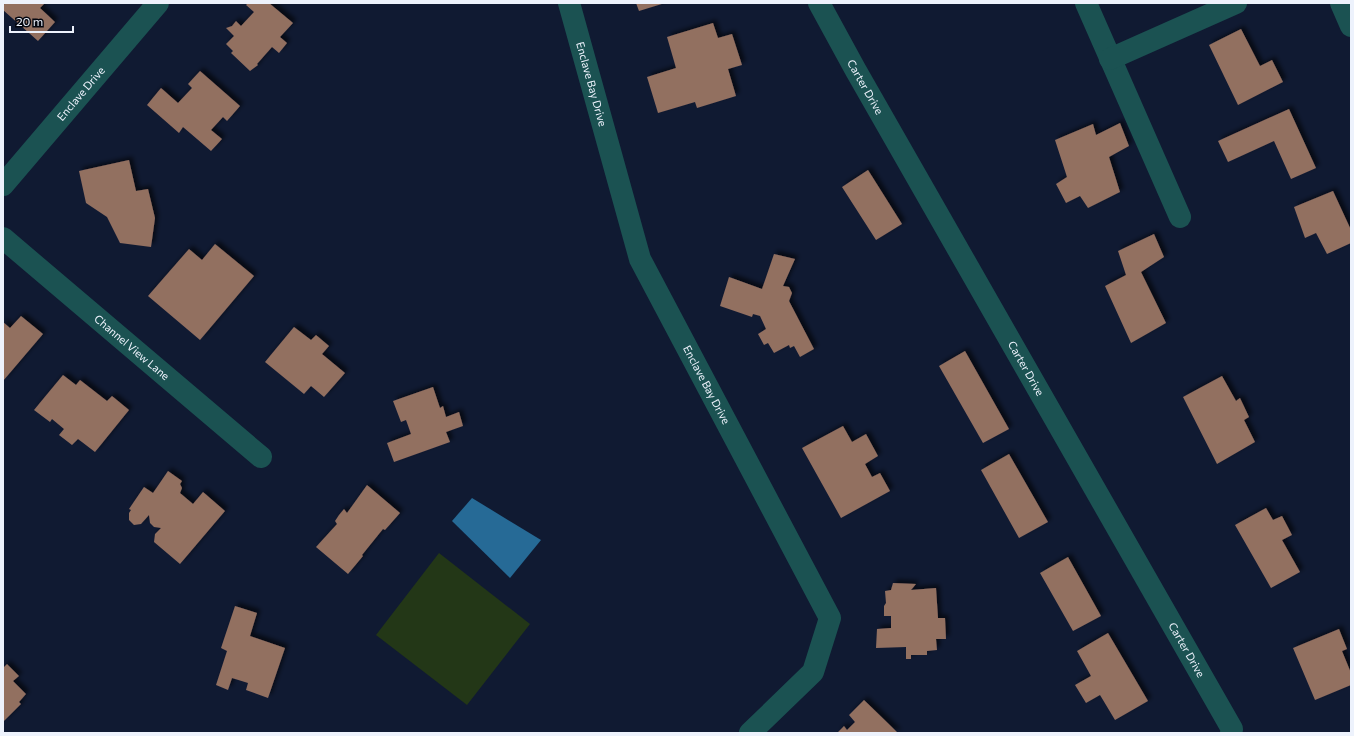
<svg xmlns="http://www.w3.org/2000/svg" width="1354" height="736" font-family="Commissioner,sans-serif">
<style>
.green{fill:#233717}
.water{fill:#266a96}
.building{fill:#926f61;filter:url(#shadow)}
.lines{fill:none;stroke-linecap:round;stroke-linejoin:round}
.minor{stroke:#1b5252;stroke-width:22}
.labels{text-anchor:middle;stroke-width:4;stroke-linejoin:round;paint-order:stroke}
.street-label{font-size:11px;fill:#edf2fc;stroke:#03060f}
</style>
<defs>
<filter id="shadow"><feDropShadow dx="3.5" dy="-3.5" stdDeviation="2" flood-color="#0009"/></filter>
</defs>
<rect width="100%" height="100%" fill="#101a32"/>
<!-- green -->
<path class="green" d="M439 553 530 624 467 705 376 635Z"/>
<!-- water -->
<path class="water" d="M472 498 541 540 510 578 452 521Z"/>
<!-- building -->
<path class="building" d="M5 3H45L40 8 55 22 38 41 3 10V6Z
M248 3H269L293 23 280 37 287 43 279 53 272 47 257 64 258 65 250 71 231 53 233 51 226 44 234 36 226 28 232 26 236 21 241 26 254 12 246 5Z
M636 3H665L639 11Z
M713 23 718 38 732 34 742 65 728 69 736 96 697 108 695 102 658 113 647 77 676 68 667 37Z
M1241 29 1260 66 1272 60 1283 82 1238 105 1209 45Z
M200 71 240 106 227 121 223 117 211 130 222 139 211 151 183 127 179 133 147 105 161 88 178 103 192 88 188 84Z
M1289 109 1316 168 1291 179 1274 141 1228 162 1218 141Z
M1120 123 1129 146 1109 157 1120 192 1088 208 1080 196 1066 203 1056 184 1067 177 1055 140 1093 124 1096 135Z
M129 160 136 191 148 189 155 218 151 247 120 243 107 217 86 203 79 171Z
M868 170 902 224 876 240 842 187Z
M1333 191 1351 230V243L1327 254 1316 233 1305 238 1294 207Z
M1154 234 1164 257 1141 272 1166 323 1131 343 1105 286 1126 275 1118 251Z
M215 244 254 276 200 340 148 296 189 249 202 260Z
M774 254 795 259 783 286 789 287 792 293 789 301 814 349 800 357 794 346 790 348 789 345 774 353 768 343 764 345 758 334 766 329 760 316 753 314 752 317 720 306 729 277 762 289Z
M21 316 43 334 3 381V322L10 328Z
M294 327 311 340 316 335 329 346 322 354 345 373 324 397 311 386 304 394 265 362Z
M965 351 1009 429 983 443 939 366Z
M63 375 76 385 80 380 107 401 112 396 129 410 95 452 78 439 72 445 59 435 64 429 52 419 50 422 34 410Z
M1222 376 1236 401 1240 398 1249 417 1244 420 1255 442 1217 464 1183 397Z
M433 387 440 408 443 406 446 417 459 412 463 426 446 432 450 442 394 462 387 443 411 434 406 420 401 422 393 401Z
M843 426 852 442 866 434 878 456 865 464 872 477 880 473 890 491 841 518 802 448Z
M1009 454 1048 522 1019 538 981 470Z
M168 471 182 481 180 484 182 488 180 493 193 504 203 492 225 511 180 564 154 542 155 534 161 528 154 527 150 523 149 515 141 524 134 525 129 520V513L131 510 129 509 144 487 153 493Z
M367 485 400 513 385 530 383 529 362 555 363 556 348 574 316 547 337 524 335 521 339 515 344 509 347 513Z
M1266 508 1273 520 1282 516 1292 535 1282 540 1300 572 1271 588 1235 525Z
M1068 557 1101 616 1073 631 1040 573Z
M893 583 916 584 911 590 936 588 938 618H945L946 639H936L937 650 927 651V655H911V659H906V647L876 648 877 629 891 628V616H884V606L886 603 885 591 891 590Z
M235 606 257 613 250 636 285 648 268 698 246 690 248 683 232 678 228 690 216 685 227 651 221 648Z
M1339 629 1347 649 1342 651 1351 673V685L1315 700 1293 648Z
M1108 633 1148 701 1115 720 1100 695 1086 703 1075 685 1091 676 1077 651Z
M7 664 19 676 13 681 26 694 19 702 21 704 3 722V668Z
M864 700 898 733H837L844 726 847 730 855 722 849 715Z"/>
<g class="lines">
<!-- minor -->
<g class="minor">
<path id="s1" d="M569 3 640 259 830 618 813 672 750 733"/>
<path id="s2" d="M819 3 855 69 1232 729 1231 733"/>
<path d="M1086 3 1180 217"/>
<path d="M1341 3 1351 26"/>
<path d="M1110 59 1236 3"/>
<path id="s3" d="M3 185 158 3"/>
<path id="s4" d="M3 238 261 457"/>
</g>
</g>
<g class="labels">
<!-- street labels -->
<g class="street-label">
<text dy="4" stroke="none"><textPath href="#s1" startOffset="84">Enclave Bay Drive</textPath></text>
<text dy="4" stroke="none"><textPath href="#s2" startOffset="96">Carter Drive</textPath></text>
<text dy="4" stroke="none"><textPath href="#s3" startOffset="120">Enclave Drive</textPath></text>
<text dy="4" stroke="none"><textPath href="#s4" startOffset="169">Channel View Lane</textPath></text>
<text dy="4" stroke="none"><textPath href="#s2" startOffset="420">Carter Drive</textPath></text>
<text dy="4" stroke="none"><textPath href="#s1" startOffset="408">Enclave Bay Drive</textPath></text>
<text dy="4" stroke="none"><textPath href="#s2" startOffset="744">Carter Drive</textPath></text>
</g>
</g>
<!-- border -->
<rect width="1354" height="736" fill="none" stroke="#edf2fc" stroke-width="8"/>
<!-- scale -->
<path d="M10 26v6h63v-6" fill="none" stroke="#edf2fc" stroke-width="2"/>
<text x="16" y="26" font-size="12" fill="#edf2fc" stroke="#03060f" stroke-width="3" paint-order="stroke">20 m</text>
</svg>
